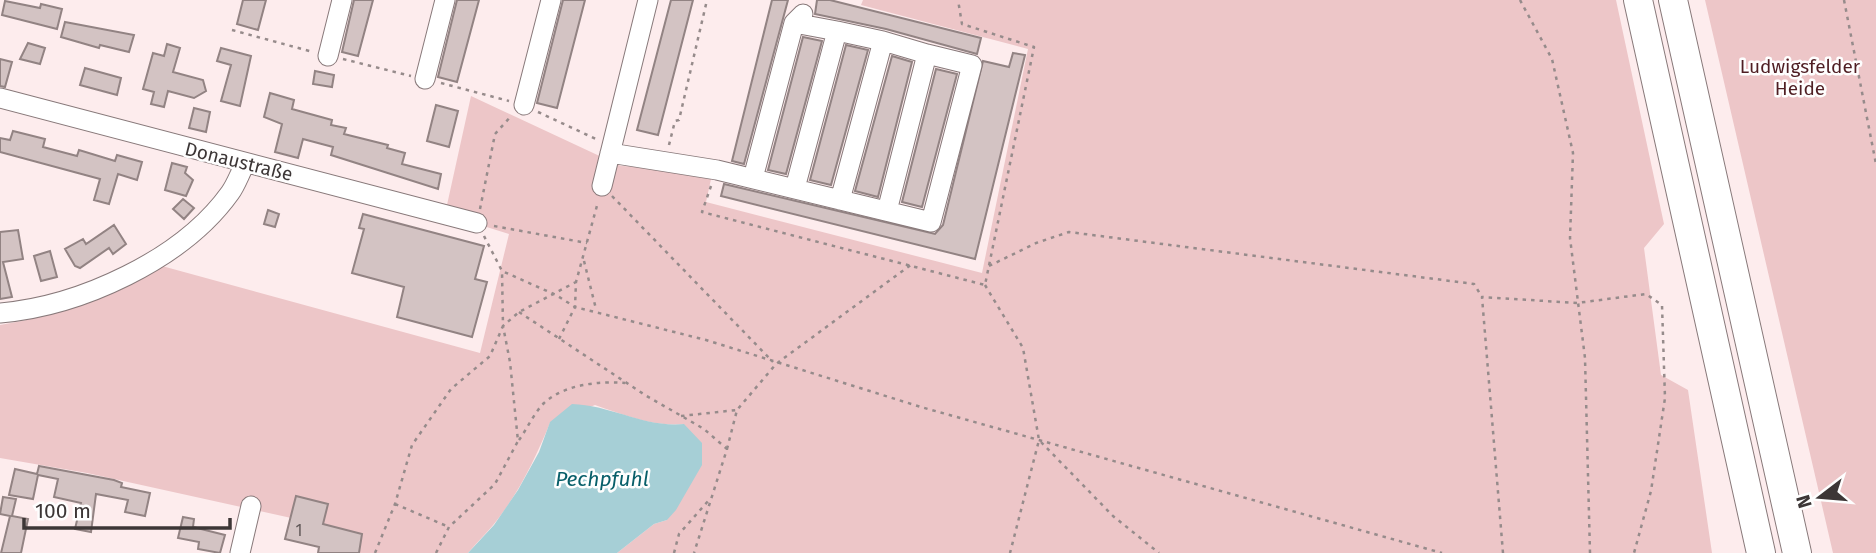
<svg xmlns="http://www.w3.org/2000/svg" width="1876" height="553" font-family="'Fira Sans',sans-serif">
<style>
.green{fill:#edc6c8}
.water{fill:#a6cfd6}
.building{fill:#d3c3c3;stroke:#928383;stroke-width:2}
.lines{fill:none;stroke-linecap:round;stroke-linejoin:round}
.minor-casing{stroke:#88797a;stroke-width:21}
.highway-casing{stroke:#88797a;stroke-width:30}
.path{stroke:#968b8b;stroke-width:2.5;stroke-dasharray:3.5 5;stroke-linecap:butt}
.minor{stroke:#fff;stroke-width:19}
.highway{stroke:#fff;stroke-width:28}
.labels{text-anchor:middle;stroke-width:5;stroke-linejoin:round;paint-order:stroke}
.number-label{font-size:16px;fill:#625959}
.park-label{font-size:19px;fill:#4f1e23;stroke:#fefefe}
.street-label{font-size:19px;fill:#3c3636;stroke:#fefefe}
.water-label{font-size:21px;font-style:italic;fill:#085f6a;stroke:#fefefe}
</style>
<rect width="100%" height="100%" fill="#fdeced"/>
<!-- green -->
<path class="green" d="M863 0H1616L1664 224 1644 248 1661 375 1688 390 1712 553H617L654 524 667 520 684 424C653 427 624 415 595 405L550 423C535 459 519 493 494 524 486 534 476 543 468 553H355L359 533 87 473 0 458V325C60 315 110 298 162 266L480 353 509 234 445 214 471 96 621 166 713 170 706 202 982 273 1028 49 861 5Z
M1705 0H1876V553H1833Z"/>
<!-- water -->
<path class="water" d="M572 404C611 405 645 428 684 424L702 443V465L676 510 667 520 654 524 617 553H468L494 525 518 490 539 452 550 422Z"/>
<!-- building -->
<path class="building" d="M243 0H266L258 30 237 24Z
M354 0H373L358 56 342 52Z
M457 0H479L457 82 438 77Z
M563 0H585L557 108 537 103Z
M671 0H693L658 135 637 130Z
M772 0H788L744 164 732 161Z
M817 0H830L981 38 977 54 886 29 815 14Z
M5 1 40 8 41 4 62 9 57 29 2 15Z
M65 22 134 35 129 52 100 45 99 48 61 37Z
M803 37 822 41 786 174 768 170Z
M28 43 45 48 40 64 20 59Z
M167 44 180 48 173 72 203 80 206 91 194 98 168 91 164 107 151 104 154 92 143 89 153 53 164 56Z
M846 45 868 50 831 185 810 180Z
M221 48 251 56 240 106 221 101 231 65 217 61Z
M1013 53 1025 55 975 259 721 196 724 184 935 234 943 225 983 61 1009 67Z
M892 56 912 62 878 197 855 191Z
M0 59 12 62 5 87 0 86Z
M85 68 121 78 117 95 80 85Z
M936 69 957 74 922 207 902 202Z
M315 71 334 75 332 87 313 84Z
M270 93 294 100 292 109 332 120 331 125 346 128 344 134 388 145 387 148 405 153 402 164 441 174 438 189 331 155 333 147 303 139 298 158 275 152 282 124 264 117Z
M436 105 458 111 449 147 427 141Z
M194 108 210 112 206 132 189 128Z
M13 131 45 139 43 147 77 156 79 150 115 161 117 155 142 162 137 180 118 174 109 204 94 200 100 179 0 152V138L10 140Z
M172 163 187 167 185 173 193 180 186 196 165 190Z
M183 199 194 208 184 219 173 209Z
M268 210 279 214 275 227 264 224Z
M363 214 484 246 475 279 487 282 472 337 397 317 404 287 352 273 364 229 359 228Z
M114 225 126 244 113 254 109 248 80 268 75 266 65 249 83 239 86 244Z
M18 230 23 259 3 262 12 297 0 299V232Z
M50 251 57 277 41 281 34 256Z
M39 466 114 480 122 483 121 487 150 493 145 516 125 512 128 500 96 494 91 532 75 529 81 503 54 497 58 479 38 475 33 499 9 495 15 469 37 474Z
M296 496 328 504 323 524 362 534 359 553H318L319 547 285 539Z
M3 497 16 499 12 516 28 519 21 553H1L10 516 0 514Z
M183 517 194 519 193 527 225 535 220 553 198 549 199 542 178 538Z"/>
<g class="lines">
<defs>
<path id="minor" d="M794 23 837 31 795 188
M837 31 883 41 840 200
M883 41 927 54 887 211
M328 56 342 0
M425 79 445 0
M0 98 477 223
M524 105 551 0
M610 153 717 170 931 222 972 65 927 54
M753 178 794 23 803 14
M602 186 648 0
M0 313C80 306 182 260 230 193 236 185 240 173 245 164
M240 553 251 506"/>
<path id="highway" d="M1638 0 1761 553
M1673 0 1797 553"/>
</defs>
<!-- minor casing -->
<use href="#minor" class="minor-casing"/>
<!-- highway casing -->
<use href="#highway" class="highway-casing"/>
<!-- path -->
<path class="path" d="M1520 0 1552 59 1573 153 1570 238 1585 358 1590 553
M1844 0 1876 164
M232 30 313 52
M343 59 411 76
M441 83 509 101
M538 112 596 139
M669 145 675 121 679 120 707 0
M711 186 702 212 985 285 1034 47 962 24 958 0
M612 196 773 362
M480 209 495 134 512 115
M494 226 587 243
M484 236 502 271 556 295 575 307 706 340 921 407 1442 553
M584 261 596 309
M989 266 1036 243 1069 232 1474 284 1482 297
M985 285 1023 348 1039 440 1010 553
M519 312 645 395 704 429 727 449 694 553
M559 339 575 307 576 282 598 202
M681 416 737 410
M519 440C527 429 534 413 544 403 565 384 599 381 625 383
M1041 442 1113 516 1159 553
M727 449 737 410 776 364 912 264
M395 504 449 527
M375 553 395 504 412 445 451 389 490 356 503 326 502 271
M436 553 449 527 495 484 518 441 510 362 503 326 519 312 576 282
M674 553 679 534 709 500
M1503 553 1482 297 1577 303 1646 294 1662 305 1665 398 1651 491 1634 553"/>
<!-- minor -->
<use href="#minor" class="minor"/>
<!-- highway -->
<use href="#highway" class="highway"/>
</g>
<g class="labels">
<!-- number labels -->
<g class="number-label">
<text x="299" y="536">1</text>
</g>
<!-- park labels -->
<g class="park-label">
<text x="1800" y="73">Ludwigsfelder<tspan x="1800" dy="22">Heide</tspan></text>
</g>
<!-- street labels -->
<g class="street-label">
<text transform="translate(239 161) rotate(14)" y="7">Donaustraße</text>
</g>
<!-- water labels -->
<g class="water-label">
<text x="602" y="486">Pechpfuhl</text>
</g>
</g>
<!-- north arrow -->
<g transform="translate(1820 497) rotate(254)" stroke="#fefefe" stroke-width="5" paint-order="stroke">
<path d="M0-5L12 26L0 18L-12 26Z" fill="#3c3636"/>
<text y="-10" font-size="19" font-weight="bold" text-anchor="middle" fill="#3c3636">N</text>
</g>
<!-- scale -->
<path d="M24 518v10h206v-10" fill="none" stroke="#3c3636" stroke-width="3.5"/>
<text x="35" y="518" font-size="21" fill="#3c3636" stroke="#fefefe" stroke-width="5" paint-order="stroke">100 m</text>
</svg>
